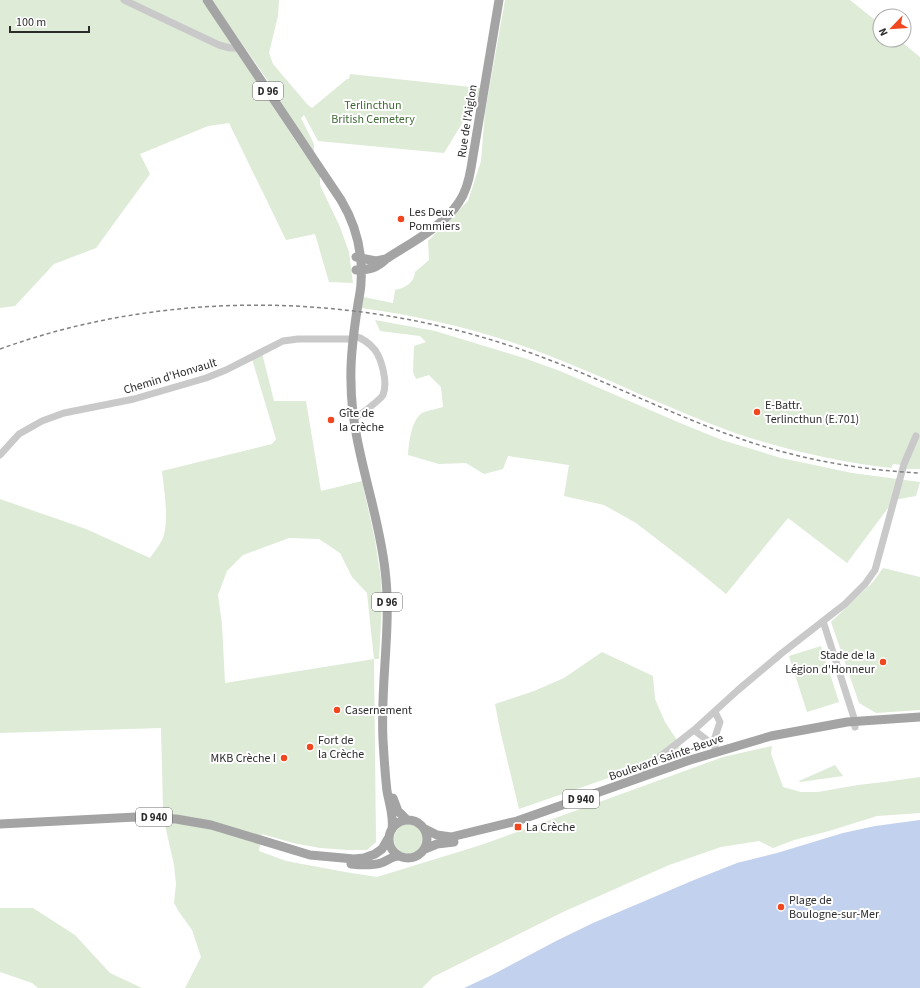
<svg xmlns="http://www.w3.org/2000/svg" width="920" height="988" font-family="'Source Sans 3',sans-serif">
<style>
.green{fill:#ddebd7;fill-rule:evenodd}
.water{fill:#c2d1ed}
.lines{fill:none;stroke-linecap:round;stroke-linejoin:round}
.minor{stroke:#c9c9c9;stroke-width:7}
.major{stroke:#a4a4a4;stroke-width:9}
.rail{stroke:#818181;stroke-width:1.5;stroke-dasharray:4 3;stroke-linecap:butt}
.poi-dot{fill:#f1471f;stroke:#fff;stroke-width:1.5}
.labels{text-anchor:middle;stroke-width:4;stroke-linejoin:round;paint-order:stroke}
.shield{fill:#fff;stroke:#6b6b6b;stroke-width:1}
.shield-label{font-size:11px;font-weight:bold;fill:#2c2c2c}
.park-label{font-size:12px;fill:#416a37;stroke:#fff}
.street-label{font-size:12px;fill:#2c2c2c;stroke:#fff}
.poi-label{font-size:12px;fill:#2c2c2c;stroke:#fff;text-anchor:start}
</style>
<rect width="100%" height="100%" fill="#fff"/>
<!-- green -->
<path class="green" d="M0 0H202L301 149 320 175V185L340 227 349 252 353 283 329 282 315 234 286 240 229 123 208 126 140 154 150 174 96 248 54 264 15 306 0 308Z
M212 0H279L278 16 269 53 273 64 307 104 312 108 347 79H349L350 74 480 88 478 97 444 153 318 141 304 115 301 118 314 144V152L287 113 268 81Z
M505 0H850L880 24V40H899L920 57V469H906L902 465 893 464 891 468C838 462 786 450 735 433 668 409 604 376 537 351 480 330 421 316 361 308L363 297 393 303 395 290C405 288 414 283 415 272L429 260 428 241 468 201 481 161 485 112Z
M375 320 435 331 524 358 560 371 680 423 722 440 781 458 852 473 920 482 916 496 894 500 847 563 788 518 726 594 697 570 636 523 604 505 564 496 569 465 508 456 503 469 484 474 466 463 439 464 408 455C409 443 411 418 424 412 430 410 437 409 443 407L441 387 429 375 416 379 413 372 414 346 426 342 420 336 380 331Z
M262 353 274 401H306L321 491 362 481 375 540 381 579 382 602 379 659H374L376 842 367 850H348L320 848 293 843 262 834 259 851 286 861 345 872 377 877 481 845 723 757 772 746 771 754 783 787 801 792H818L858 785 884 782 920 777V813L877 816 829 831 794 840 773 848 759 841 721 847 669 865 563 912 433 977 422 988H185L201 957 192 930 179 912 174 903 176 884 174 865 165 825 163 809 161 728 0 733V499L86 529 150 558C154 552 159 546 162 540 170 524 164 489 162 471L272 444 276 439 252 359ZM289 538 319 539 340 553 352 577 367 593 374 659 225 683 222 624 218 595 227 571 243 555Z
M883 568 920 577V710L876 713 859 703 831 622 873 582Z
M821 646 839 702 807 712 789 656Z
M602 652 653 676 655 699 665 722 683 749 672 756 519 809 500 730 495 704 534 691 564 678Z
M835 765 843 776 800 782 799 781Z
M394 839a15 15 0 1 1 30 0a15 15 0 1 1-30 0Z
M0 908H33L75 935 110 973 142 988H38L32 983 0 972Z"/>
<!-- water -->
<path class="water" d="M920 820V988H464L492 975 556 941 593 923 694 880 737 863 777 853 843 833 875 826Z"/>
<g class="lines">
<!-- minor -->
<path class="minor" d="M124 0 219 45 230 48H239
M354 418C358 417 381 399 383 395 388 383 382 360 375 350 370 344 362 338 354 336
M0 455 19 434 42 421 64 413 134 399 206 378 226 370 283 341 298 339H354
M823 621 854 718 855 727
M715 712 720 722 714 740 716 752
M694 730 712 744 715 747
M645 776 644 771 648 766 694 730 738 690 782 653 845 604 865 584 875 570 904 464 916 436"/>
<!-- major -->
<path class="major" d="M207 0 341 200C356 225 363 253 361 282 361 290 359 297 358 304 354 329 350 356 351 381 351 446 378 506 385 570 392 626 380 683 383 740 384 757 385 774 387 791 389 803 394 816 392 829
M356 257 376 261 386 259
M356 270C369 270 377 268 386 259 409 244 444 226 459 202 466 192 469 180 471 168L499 0
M393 798 398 811 407 820
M389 839a19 19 0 1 1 38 0a19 19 0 1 1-38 0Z
M0 824 136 817 176 819 211 825 310 855 354 859 364 858 375 854 382 849 389 837
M425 829 437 835 451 837 517 821 690 760 771 736 847 722 920 717
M425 849 437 844 454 842
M351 864C360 865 371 866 381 863 388 861 391 856 399 856"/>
<!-- rail -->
<path class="rail" d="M0 349C172 287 368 292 539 356 609 382 676 417 747 441 803 460 861 470 920 473"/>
</g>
<!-- markers -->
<g class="poi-dot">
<circle cx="401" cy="219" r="4"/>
<circle cx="757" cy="412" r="4"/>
<circle cx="331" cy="420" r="4"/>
<circle cx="883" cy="662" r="4"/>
<circle cx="337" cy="710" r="4"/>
<circle cx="310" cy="747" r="4"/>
<circle cx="284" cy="758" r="4"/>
<rect x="514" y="823" width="8" height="8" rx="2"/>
<circle cx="781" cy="907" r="4"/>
</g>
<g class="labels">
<!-- shield labels -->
<g class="shield">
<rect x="253" y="82" width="30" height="18" rx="3"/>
<rect x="372" y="593" width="30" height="18" rx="3"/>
<rect x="563" y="790" width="36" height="18" rx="3"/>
<rect x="136" y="808" width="36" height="18" rx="3"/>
</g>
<g class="shield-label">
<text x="268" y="95">D 96</text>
<text x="387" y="606">D 96</text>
<text x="581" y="803">D 940</text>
<text x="154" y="821">D 940</text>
</g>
<!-- park labels -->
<g class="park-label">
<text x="373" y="109">Terlincthun<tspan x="373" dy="14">British Cemetery</tspan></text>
</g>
<!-- street labels -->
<g class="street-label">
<text transform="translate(467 121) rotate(-81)" y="4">Rue de l'Aiglon</text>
<text transform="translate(170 376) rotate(-17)" y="4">Chemin d'Honvault</text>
<text transform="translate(666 757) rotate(-19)" y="4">Boulevard Sainte-Beuve</text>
</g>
<!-- poi labels -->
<g class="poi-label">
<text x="409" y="216">Les Deux<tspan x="409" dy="14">Pommiers</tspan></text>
<text x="765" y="409">E-Battr.<tspan x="765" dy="14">Terlincthun (E.701)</tspan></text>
<text x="339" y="417">Gîte de<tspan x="339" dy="14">la crèche</tspan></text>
<text x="875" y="659" text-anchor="end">Stade de la<tspan x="875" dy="14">Légion d'Honneur</tspan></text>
<text x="345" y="714">Casernement</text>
<text x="318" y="744">Fort de<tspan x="318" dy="14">la Crèche</tspan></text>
<text x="276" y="762" text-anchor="end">MKB Crèche I</text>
<text x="526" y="831">La Crèche</text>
<text x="789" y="904">Plage de<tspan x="789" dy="14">Boulogne-sur-Mer</tspan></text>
</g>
</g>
<!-- north arrow -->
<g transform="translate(892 28) rotate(245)"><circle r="19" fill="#ffffff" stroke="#ababab"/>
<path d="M0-3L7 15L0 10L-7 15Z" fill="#f1471f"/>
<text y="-6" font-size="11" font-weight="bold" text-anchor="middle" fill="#2c2c2c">N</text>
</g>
<!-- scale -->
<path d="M10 26v6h79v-6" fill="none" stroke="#2c2c2c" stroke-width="2"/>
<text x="16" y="26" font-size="12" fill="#2c2c2c" stroke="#ffffff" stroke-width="3" paint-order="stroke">100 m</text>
</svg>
